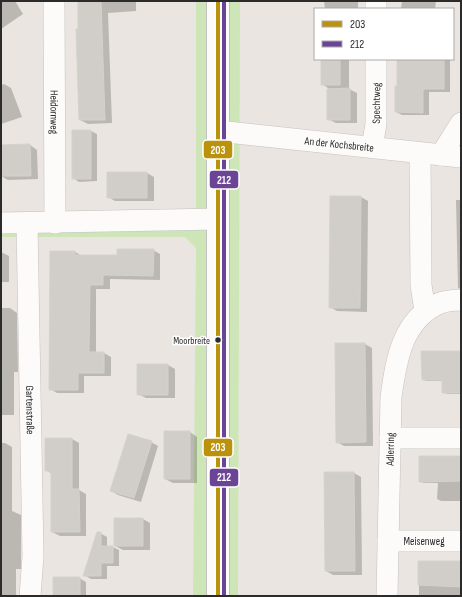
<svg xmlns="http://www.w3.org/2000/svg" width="462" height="597" font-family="'Sofia Sans Condensed',sans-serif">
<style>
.green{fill:#cee5b8}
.shadow{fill:#0003}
.building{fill:#d1ceca;stroke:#d5d1cc}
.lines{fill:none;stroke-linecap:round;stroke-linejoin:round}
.minor-casing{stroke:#c3c2c2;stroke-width:22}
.secondary-casing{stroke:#c3c2c2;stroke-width:24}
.minor{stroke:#fcfbfa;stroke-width:21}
.secondary{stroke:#fcfbfa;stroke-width:22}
.bus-1-casing{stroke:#fff;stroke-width:7}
.bus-2-casing{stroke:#fff;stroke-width:7}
.bus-1{stroke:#bb920b;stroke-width:4}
.bus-2{stroke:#6c4495;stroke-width:4}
.bus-dot{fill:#2b2b2b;stroke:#fff;stroke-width:1.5}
.labels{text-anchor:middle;stroke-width:3;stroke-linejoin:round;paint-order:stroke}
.bus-label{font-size:10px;fill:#2b2b2b;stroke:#fff;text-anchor:end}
.street-label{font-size:11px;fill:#2b2b2b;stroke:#fff}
.line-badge{stroke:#fff;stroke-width:1.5}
.badge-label{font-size:11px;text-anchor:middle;font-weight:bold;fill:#fff}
</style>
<rect width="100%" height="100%" fill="#eae5e0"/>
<!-- green -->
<path class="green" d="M196 1H240L238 596H193L196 248 185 237H1V212L196 209Z"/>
<!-- shadow -->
<path class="shadow" d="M1 1H15L23 14 1 29Z
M79 1H136V11L108 13 112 123 88 124 80 120Z
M324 1H360V2H358V9H325Z
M402 1H436L435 9H401Z
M322 59H349V89L357 93V123H336L328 119 331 90 322 84Z
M398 59H450V92H429V115H402L396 112 398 87Z
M4 84 11 88 22 117 1 124V85Z
M91 131 97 134V181L79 182 73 178Z
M30 145 37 150 38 179 8 180 1 176V146Z
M147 173 154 177V201H115L108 197Z
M361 197 368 201 367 312 337 311 330 307Z
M456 200H461V289L458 288Z
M153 250 160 254V280L110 279V289H96V353H104L111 357V376H84V393H57L50 389 51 252H75L82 256H118Z
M1 252 9 256V282H1Z
M1 308H10L17 313 18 372H14V415H1Z
M336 344H365L372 348 373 446H344L337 442Z
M422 352H461V394H447L443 392V381H426L423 379Z
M168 365 175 369V398H146L138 394Z
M190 432 197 437V483H173L165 479Z
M46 439H72L79 443V490L86 494V536H60L52 532V474L46 470Z
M151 442 158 446 141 502 118 495 111 491Z
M1 443H5L12 447V511L21 515V569H16V596H1Z
M461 457V501H441L437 499 438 483H423L420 481Z
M325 473H354L361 477 362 575H333L326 571Z
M115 519H143L150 523V550H123L115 546Z
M100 533 107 537V547H113L119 550V566H107V579H91L84 575Z
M419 562H461V596H419Z
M79 578 86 582V596H54Z"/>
<!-- building -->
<path class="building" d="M78 1H101L105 120H79L76 29H78Z
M321 59H340V85H321Z
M397 59H444V89H423V113L395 112V86H397Z
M350 88V120H327V89Z
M72 130H91V179H72Z
M30 144 31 176H1V145Z
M107 172H147V198H107Z
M330 196H361L360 308H329Z
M117 249H154L153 276 103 275V285H90L89 352H104V373H78V390H49L50 251H75V255H117Z
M335 343H365L366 442 336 443Z
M421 351H461L460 393H442V380H422Z
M137 364H168V395H137Z
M164 431H190V479H164Z
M128 434 152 441 134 498 110 491Z
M45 438H72V489H79L80 532H51V471H45Z
M419 456H461V481L419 482Z
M324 472H354L355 571H325Z
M114 518H143V546H114Z
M97 532H101V546H113V563H101V576H83Z
M418 561H461V587L418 585Z
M53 577H80V596H53Z"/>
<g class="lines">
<defs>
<g id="minor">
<path id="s1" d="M54 1 55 223"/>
<path d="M376 1V9"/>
<path id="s2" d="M218 131 461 157"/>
<path d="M372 147 376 124V59"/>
<path d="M420 153 421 285 425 311"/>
<path d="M441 155 461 123"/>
<path d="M1 223 218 219"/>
<path id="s3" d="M27 223 33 556 30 596"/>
<path d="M390 438H461"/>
<path id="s4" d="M388 541H461"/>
<path id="s5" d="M387 596 391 397C396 361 402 319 440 303 446 301 454 300 461 300"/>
</g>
<path id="secondary" d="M218 596V1"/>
</defs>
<!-- minor casing -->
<use href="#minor" class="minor-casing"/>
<!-- secondary casing -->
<use href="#secondary" class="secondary-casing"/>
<!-- minor -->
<use href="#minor" class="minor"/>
<!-- secondary -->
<use href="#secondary" class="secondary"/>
<defs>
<path id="bus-1" d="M218 1V596"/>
<path id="bus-2" d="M224 1V596"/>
</defs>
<!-- bus-1 casing -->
<use href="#bus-1" class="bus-1-casing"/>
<!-- bus-2 casing -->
<use href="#bus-2" class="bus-2-casing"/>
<!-- bus-1 -->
<use href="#bus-1" class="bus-1"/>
<!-- bus-2 -->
<use href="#bus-2" class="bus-2"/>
</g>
<!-- markers -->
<circle class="bus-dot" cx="218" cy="340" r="3.5"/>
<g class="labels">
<!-- bus labels -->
<g class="bus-label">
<text x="210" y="344">Moorbreite</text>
</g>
<!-- street labels -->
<g class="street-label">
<text transform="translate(376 103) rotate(-89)" y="4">Spechtweg</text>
<text dy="4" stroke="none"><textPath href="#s1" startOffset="111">Heidornweg</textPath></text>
<text dy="4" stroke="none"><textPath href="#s2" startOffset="122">An der Kochsbreite</textPath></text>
<text dy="4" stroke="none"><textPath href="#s3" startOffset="187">Gartenstraße</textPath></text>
<text dy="4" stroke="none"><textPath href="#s5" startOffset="147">Adlerring</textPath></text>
<text dy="4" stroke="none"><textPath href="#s4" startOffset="36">Meisenweg</textPath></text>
</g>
</g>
<g class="line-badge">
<rect x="203" y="140" width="30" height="19" rx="4" fill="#bb920b"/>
<rect x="209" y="170" width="30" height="19" rx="4" fill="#6c4495"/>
<rect x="203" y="438" width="30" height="19" rx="4" fill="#bb920b"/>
<rect x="209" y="468" width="30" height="19" rx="4" fill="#6c4495"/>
</g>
<g class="badge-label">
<text x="218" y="154">203</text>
<text x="224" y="184">212</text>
<text x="218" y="451">203</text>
<text x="224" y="481">212</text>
</g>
<!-- border -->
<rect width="462" height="597" fill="none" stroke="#2b2b2b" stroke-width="4"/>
<!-- legend -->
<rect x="314" y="8" width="140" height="52" fill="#ffffff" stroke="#aaaaaa"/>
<rect x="322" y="21" width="20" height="6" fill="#bb920b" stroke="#aaaaaa"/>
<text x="350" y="28" font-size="12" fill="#2b2b2b">203</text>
<rect x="322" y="41" width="20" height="6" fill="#6c4495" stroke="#aaaaaa"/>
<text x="350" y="48" font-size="12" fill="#2b2b2b">212</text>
</svg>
